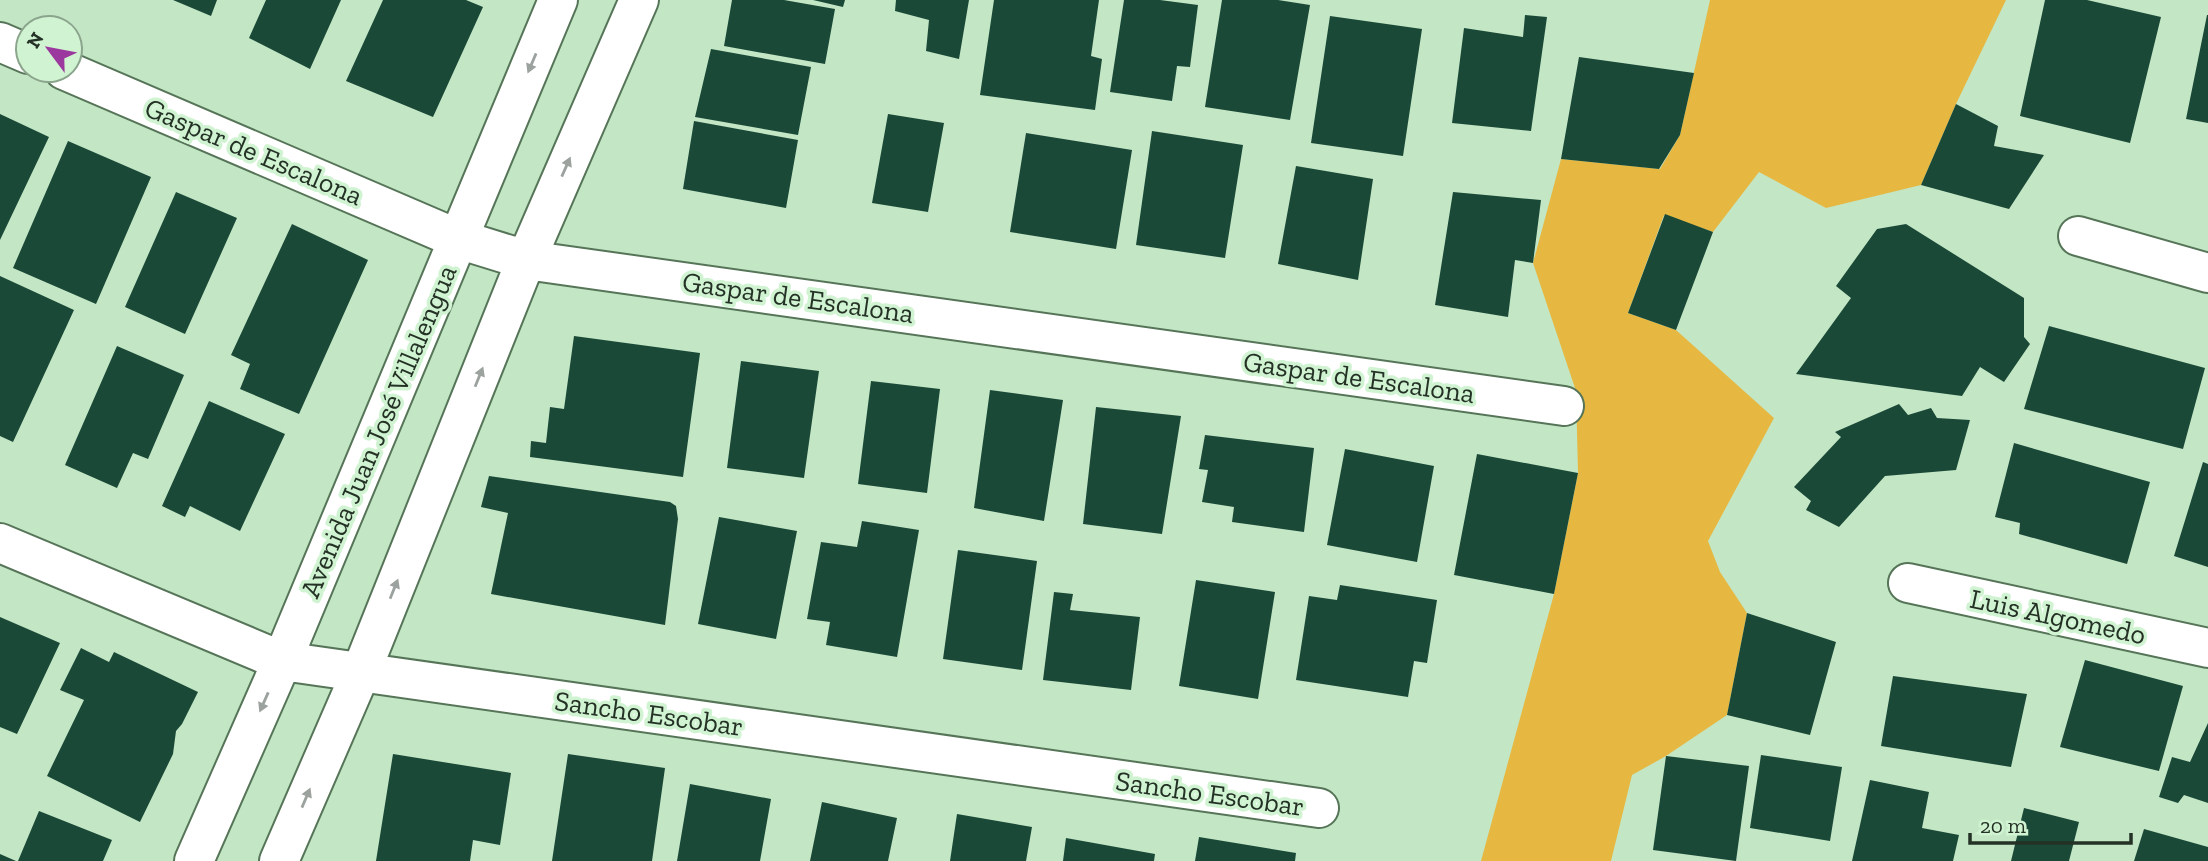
<svg xmlns="http://www.w3.org/2000/svg" width="2208" height="861" font-family="'Zilla Slab',serif">
<style>
.park{fill:#e6b842}
.building{fill:#1b4938}
.lines{fill:none;stroke-linecap:round;stroke-linejoin:round}
.minor-casing{stroke:#567558;stroke-width:42}
.minor{stroke:#fff;stroke-width:38}
.oneway{fill:#9ca29d}
.labels{text-anchor:middle;stroke-width:7;stroke-linejoin:round;paint-order:stroke}
.street-label{font-size:28px;fill:#243125;stroke:#d0f3d2}
</style>
<rect width="100%" height="100%" fill="#c3e6c5"/>
<!-- park -->
<path class="park" d="M1710 0H2006L1956 104 1921 185 1826 208 1759 172 1713 232 1664 215 1628 313 1676 330 1774 418 1708 541 1720 572 1747 613 1727 715 1666 756 1632 775 1611 861H1481L1554 594 1578 473 1576 391 1533 263 1561 159 1660 169 1680 135Z"/>
<!-- building -->
<path class="building" d="M173 0H217L211 16Z
M266 0H341L310 69 249 38Z
M383 0H466L483 7 433 117 346 81Z
M732 0H784L835 9 825 64 724 46Z
M813 0H845L843 7Z
M896 0H969L959 59 926 51 929 20 895 11Z
M994 0H1099L1091 56 1102 59 1095 110 980 95Z
M1124 0H1160L1198 5 1190 67 1177 66 1172 101 1110 92Z
M1222 0H1278L1310 5 1290 120 1205 107Z
M2045 0H2087L2161 17 2130 143 2020 116Z
M1525 15 1547 17 1531 131 1452 123 1464 28 1523 37Z
M2207 15H2208V123L2186 119Z
M1330 16 1422 29 1403 156 1311 143Z
M711 49 811 67 798 135 695 117Z
M1579 57 1694 73 1680 135 1659 169 1561 159Z
M1956 104 1998 126 1994 146 2044 155 2009 209 1921 185Z
M0 114 49 137 0 240Z
M888 114 944 123 928 212 872 203Z
M694 121 798 140 786 208 683 189Z
M1152 131 1243 145 1225 258 1136 245Z
M1026 133 1132 150 1116 249 1010 232Z
M68 141 151 177 96 304 13 268Z
M1296 166 1373 179 1358 280 1278 264Z
M176 192 237 218 185 334 125 307Z
M1453 192 1541 200 1533 263 1515 260 1508 317 1435 305Z
M1665 214 1713 232 1676 330 1628 313Z
M292 224 368 260 299 414 240 389 250 364 231 355Z
M1906 224 2024 298V337L2030 344 2004 382 1980 367 1962 396 1796 374 1851 298 1836 286 1877 229Z
M0 276 74 310 13 442 0 436Z
M2049 326 2205 368 2183 449 2024 409Z
M574 336 700 353 683 477 530 457 531 441 546 443 550 407 564 409Z
M117 346 184 375 148 459 133 453 117 488 65 465Z
M741 361 819 371 804 478 727 468Z
M871 381 940 389 927 493 858 484Z
M990 390 1063 400 1044 521 974 508Z
M209 401 285 434 240 531 190 506 185 517 162 506Z
M1899 404 1908 415 1931 408 1937 418 1970 420 1956 470 1885 476 1839 527 1806 510 1811 501 1794 487 1841 437 1835 432Z
M1096 407 1181 416 1162 534 1083 524Z
M1205 435 1314 448 1304 532 1232 522 1234 507 1202 502 1208 470 1199 469Z
M2014 443 2150 482 2127 564 2019 534 2020 523 1995 517Z
M1345 449 1434 466 1417 562 1327 545Z
M1477 454 1578 473 1554 594 1454 575Z
M2203 462 2208 464V567L2174 556Z
M489 476 670 502 676 506 678 519 665 625 491 594 508 513 481 507Z
M719 517 797 531 776 639 698 624Z
M862 521 919 530 897 657 826 645 830 622 807 619 821 542 857 547Z
M958 550 1037 561 1022 670 943 659Z
M1196 580 1275 592 1258 699 1179 686Z
M1340 585 1437 600 1427 663 1414 661 1408 697 1296 680 1309 596 1337 600Z
M1054 592 1073 594 1070 610 1140 617 1131 690 1043 680Z
M1747 613 1836 642 1810 735 1727 715Z
M0 617 60 643 17 734 0 727Z
M81 648 109 662 114 652 198 692 182 724 176 731 173 754 140 822 47 776 84 700 60 690Z
M2085 660 2183 686 2159 771 2060 747Z
M1893 676 2027 694 2011 767 1881 746Z
M2208 723V803L2184 795 2178 803 2159 797 2172 757 2190 762Z
M393 754 511 773 500 845 473 840 470 861H376Z
M568 754 665 768 652 861H552Z
M1761 755 1842 767 1830 841 1750 828Z
M1666 756 1749 766 1736 861 1653 850Z
M1870 780 1929 792 1922 828 1959 835 1953 861H1852Z
M690 784 771 799 760 861H677Z
M822 802 897 818 888 861H810Z
M2024 808 2079 822 2069 861H2011Z
M39 811 112 840 103 861H18Z
M957 814 1032 827 1026 861H950Z
M2144 829 2208 847V861H2134Z
M1199 837 1296 853 1295 861H1195Z
M1066 838 1155 854 1154 861H1063Z
M0 854 16 861H0Z"/>
<g class="lines">
<defs>
<path id="minor" d="M0 42 28 54
M64 70 458 239 526 260 1564 406
M2078 236 2208 273
M0 543 282 661 1319 808
M1908 583 2208 648
M194 861 282 661 558 0
M279 861 361 672 526 260 639 0"/>
</defs>
<!-- minor casing -->
<use href="#minor" class="minor-casing"/>
<!-- minor -->
<use href="#minor" class="minor"/>
</g>
<!-- one-way arrows -->
<defs><path id="oneway-solid" d="M-6-.8H1V-3.2L6.5 0L1 3.2V.8H-6Z" transform="scale(1.75)"/></defs>
<g class="oneway">
<use href="#oneway-solid" transform="translate(532 63) rotate(113)"/>
<use href="#oneway-solid" transform="translate(566 167) rotate(-66)"/>
<use href="#oneway-solid" transform="translate(479 377) rotate(-68)"/>
<use href="#oneway-solid" transform="translate(394 589) rotate(-68)"/>
<use href="#oneway-solid" transform="translate(264 702) rotate(114)"/>
<use href="#oneway-solid" transform="translate(306 798) rotate(-67)"/>
</g>
<g class="labels">
<!-- street labels -->
<g class="street-label">
<text transform="translate(254 151) rotate(23)" y="10">Gaspar de Escalona</text>
<text transform="translate(798 297) rotate(8)" y="10">Gaspar de Escalona</text>
<text transform="translate(1359 377) rotate(8)" y="10">Gaspar de Escalona</text>
<text transform="translate(378 431) rotate(-67)" y="10">Avenida Juan José Villalengua</text>
<text transform="translate(2058 616) rotate(12)" y="10">Luis Algomedo</text>
<text transform="translate(649 713) rotate(8)" y="10">Sancho Escobar</text>
<text transform="translate(1210 793) rotate(8)" y="10">Sancho Escobar</text>
</g>
</g>
<!-- north arrow -->
<g transform="translate(49 49) rotate(302)"><circle r="33" fill="#d0f3d2" stroke="#8ba58d" stroke-width="2"/>
<path d="M0-5L12 26L0 18L-12 26Z" fill="#9c399f"/>
<text y="-10" font-size="19" font-weight="bold" text-anchor="middle" fill="#243125">N</text>
</g>
<!-- scale -->
<path d="M1970 833v10h161v-10" fill="none" stroke="#243125" stroke-width="3.5"/>
<text x="1980" y="833" font-size="21" fill="#243125" stroke="#d0f3d2" stroke-width="5" paint-order="stroke">20 m</text>
</svg>
